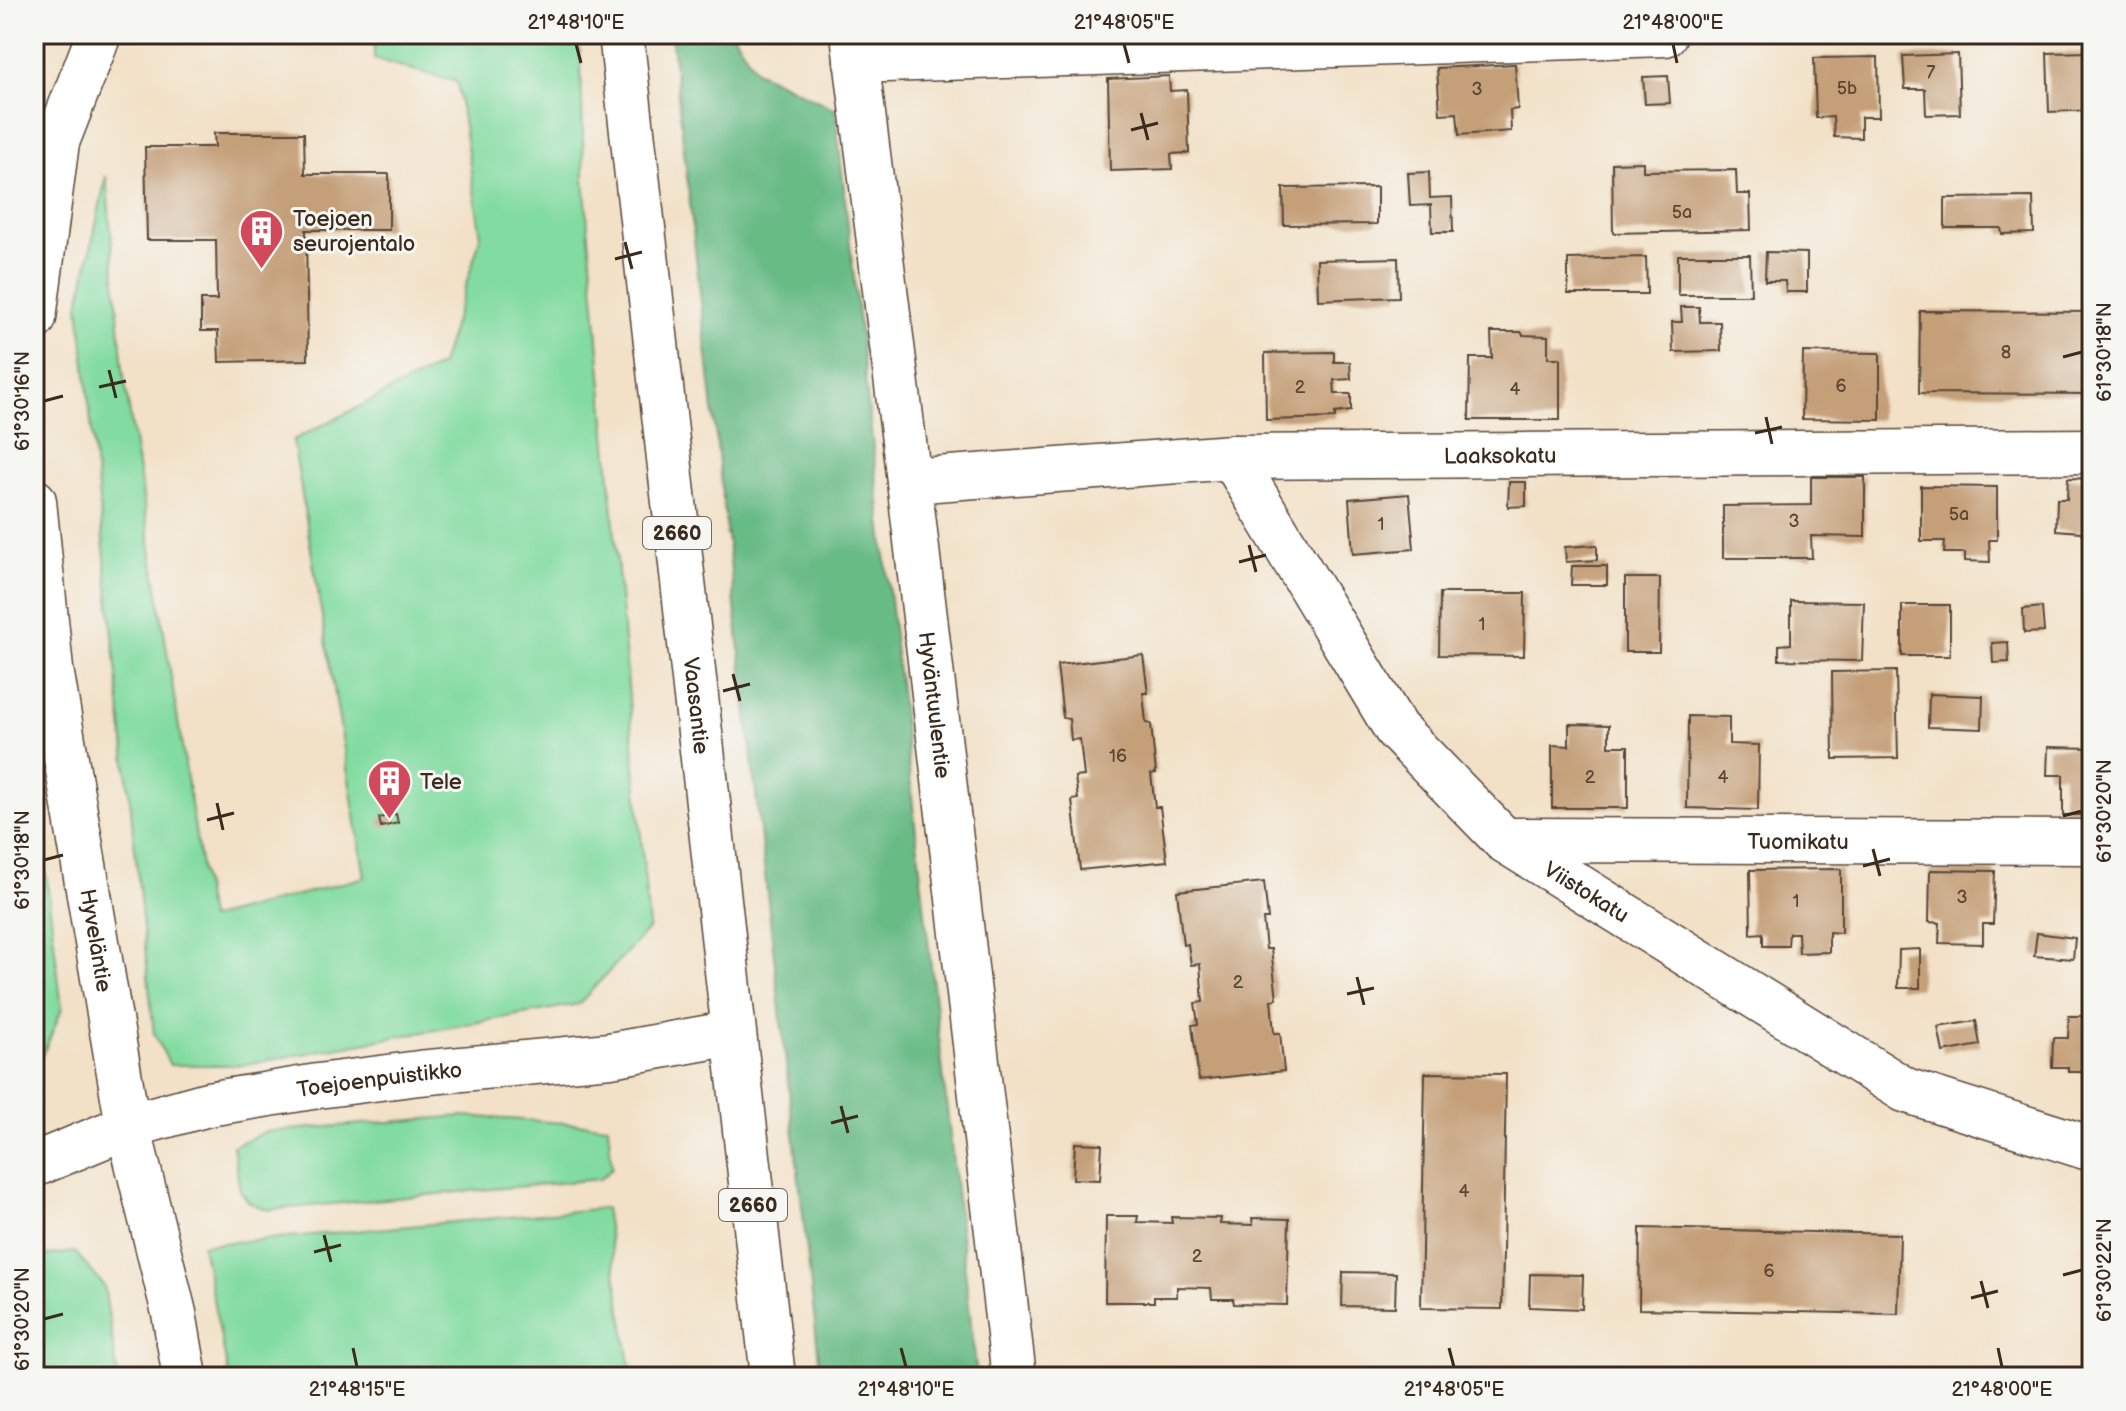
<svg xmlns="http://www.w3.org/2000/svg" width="2126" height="1411" font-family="'Balsamiq Sans',sans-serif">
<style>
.green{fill:#82dba0;stroke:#5e825f;stroke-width:2}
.forest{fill:#69bb86;stroke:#527252;stroke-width:2}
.building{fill:#c49f78}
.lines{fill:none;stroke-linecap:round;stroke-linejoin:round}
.street-casing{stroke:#564537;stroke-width:47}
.secondary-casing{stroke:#564537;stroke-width:47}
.primary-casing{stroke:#564537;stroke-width:47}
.street{stroke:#fff;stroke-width:44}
.secondary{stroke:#fff;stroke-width:44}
.primary{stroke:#fff;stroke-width:44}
.ticks{fill:none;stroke:#3b2a1e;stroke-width:3}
.labels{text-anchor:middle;stroke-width:6;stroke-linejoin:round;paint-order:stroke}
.number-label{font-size:18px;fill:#5d4734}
.shield{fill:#f6f6f2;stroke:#73675e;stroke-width:2}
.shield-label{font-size:20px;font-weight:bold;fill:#3b2a1e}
.poi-label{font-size:22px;fill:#3b2a1e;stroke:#f6f6f2;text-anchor:start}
.street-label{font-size:22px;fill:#3b2a1e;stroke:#f6f6f2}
.neatline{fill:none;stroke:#3b2a1e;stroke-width:3}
.ticks-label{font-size:20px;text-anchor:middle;fill:#3b2a1e}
</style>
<rect width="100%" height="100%" fill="#f6f6f2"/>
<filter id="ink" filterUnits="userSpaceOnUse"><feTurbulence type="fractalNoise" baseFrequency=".0125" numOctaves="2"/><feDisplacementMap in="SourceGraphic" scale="16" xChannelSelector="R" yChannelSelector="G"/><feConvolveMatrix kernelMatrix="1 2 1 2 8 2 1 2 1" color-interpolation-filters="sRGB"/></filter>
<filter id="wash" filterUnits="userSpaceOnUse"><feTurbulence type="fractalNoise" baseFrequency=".006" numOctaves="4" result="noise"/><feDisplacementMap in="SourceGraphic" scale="32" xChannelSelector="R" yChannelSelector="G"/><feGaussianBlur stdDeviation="1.8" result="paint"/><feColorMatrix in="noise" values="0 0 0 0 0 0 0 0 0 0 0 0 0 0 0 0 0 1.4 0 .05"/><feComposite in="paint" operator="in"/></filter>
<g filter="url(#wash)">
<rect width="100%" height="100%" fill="#f2e1c7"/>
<!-- green -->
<path class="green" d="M374 34H578L581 62 584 179 649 928 579 1004 241 1065H170L154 1034 79 306 106 176 123 370 209 919 365 877 293 440 441 365 481 236 457 82 374 59Z
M34 773 62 1009 34 1075Z
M463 1116 608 1126 612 1168 600 1179 268 1210 250 1203 240 1191 233 1146 264 1132Z
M605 1208 632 1377H229L202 1245Z
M75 1252 104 1286 118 1377H34V1257Z"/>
<!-- forest -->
<path class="forest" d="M671 34H733L756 71 835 109 977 1377H821Z"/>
<g id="blocks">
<!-- building -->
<path class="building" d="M184 34H258V41L184 42Z
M2092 52V110L2049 112 2047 53Z
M1958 54 1960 114 1926 115 1925 89H1905L1903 56Z
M1878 57 1879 117H1861V138L1834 137 1833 117 1816 118 1814 58Z
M1515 64 1518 109 1510 110 1511 131 1459 135 1457 113 1440 114 1437 68Z
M1169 76 1170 91 1187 90 1189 153 1171 154 1172 169 1110 171 1108 79Z
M1668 76 1670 103 1645 104 1643 77Z
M214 133H304L305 174H389V230H306L308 360 219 362 218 331H201V300H217L216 240H147L145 147H215Z
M1643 162V171L1736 170 1737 194H1750L1751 230 1613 233 1612 163Z
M1429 172 1430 198 1452 197 1453 232H1432L1431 205 1410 206 1408 173Z
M1377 187V224L1284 225 1283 188Z
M2033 197 2034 233 2002 234 2001 228H1945V198Z
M1766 252 1807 253V292H1786L1785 281H1765Z
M1678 255H1750L1751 295H1678Z
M1646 257 1647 294H1568V259Z
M1398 258 1399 297 1318 300 1317 260Z
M1681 307H1699L1700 322H1720L1721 351 1673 352 1672 322H1682Z
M1920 311 2092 312V394L1919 393Z
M1491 332H1521L1523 335 1548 336V358H1560V420H1469L1470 358H1492Z
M1334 352V362H1350L1351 379 1334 380 1335 394H1351V411L1335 413V418L1266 420 1265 353Z
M1803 352 1880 353V420L1802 419Z
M1811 477H1865V537L1811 536 1812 558H1723V506L1811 505Z
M2068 478 2092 479V539H2086L2081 532 2056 530 2057 499H2067Z
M1509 482H1526V506L1508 507Z
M1921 486 1997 487V540H1989L1990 562 1965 561V553H1944L1945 541H1921Z
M1409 494 1414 549 1353 554 1349 499Z
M1597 545V560L1566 562 1565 547Z
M1572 566H1607V585H1571Z
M1625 578H1660L1659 652H1625Z
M1440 593H1525L1524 656 1439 655Z
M1791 601 1864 602 1862 661 1779 660V645L1791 644Z
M1902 605H1950V656H1902Z
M2042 607 2044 632 2024 633 2023 609Z
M2008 642 2009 662 1993 663 1992 643Z
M1143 655 1148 693H1143L1146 723 1151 724 1156 773 1151 774 1155 807H1160L1167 861 1080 870 1072 800 1078 799 1075 777 1084 776 1080 739 1071 740 1069 719 1063 718 1057 665Z
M1896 671 1898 758 1833 759 1832 672Z
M1929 694 1983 696 1982 729 1928 727Z
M1688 716 1729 717V744L1759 745 1758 810 1687 808Z
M1569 724 1609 725V746H1628V808H1552V745L1569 746Z
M2048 747 2092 748V815H2063V775H2047Z
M396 814 398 823 381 827 379 818Z
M1841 869V933L1829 932V952L1799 953 1798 933H1789L1788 946H1763V933L1751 934 1750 870Z
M1930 870 1995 871 1993 924H1983V944L1939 943 1940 923 1929 922Z
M1264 882 1268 919H1263L1266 949H1271L1277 999 1271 1000 1274 1033H1280L1284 1071 1199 1080 1192 1025 1198 1024 1195 1003 1203 1002 1200 964 1191 965 1188 944 1183 945 1177 891Z
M2037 933 2075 938 2073 959 2034 956Z
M1920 949V988H1898L1899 950Z
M2069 1016H2092V1072H2068V1067H2052L2053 1038H2068Z
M1976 1021 1980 1045 1943 1052 1938 1027Z
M1425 1073 1506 1074 1502 1309 1421 1308Z
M1075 1143 1102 1144 1100 1180 1073 1179Z
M1106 1216H1138L1137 1222 1172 1223 1171 1217 1221 1218 1220 1224 1253 1225 1252 1218 1289 1219 1287 1305 1234 1304 1233 1299H1212L1211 1288 1177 1287V1297H1154V1302H1105Z
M1640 1228 1900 1234 1898 1314 1639 1309Z
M1343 1272 1396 1273 1395 1307 1342 1306Z
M1530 1274 1583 1275 1582 1309 1529 1307Z"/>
</g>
</g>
<g filter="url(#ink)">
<use href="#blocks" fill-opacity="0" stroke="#564537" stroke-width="2"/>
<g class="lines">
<defs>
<g id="street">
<path d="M856 61 1665 34"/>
<path id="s1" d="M1232 457 1396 729 1504 840 1905 1090 2092 1149"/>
<path id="s2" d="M909 481 1232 457 2092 451"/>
<path id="s3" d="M1504 840 2092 842"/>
<path id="s4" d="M34 1165 128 1126 208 1104 318 1086 419 1073 610 1055 733 1033"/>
</g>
<g id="secondary">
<path id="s5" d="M853 34 909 481 1014 1377"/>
<path d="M34 318 57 142 99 34"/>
<path id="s6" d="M34 501 51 669 128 1126 174 1313 185 1377"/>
</g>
<g id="primary">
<path id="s7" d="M621 34 773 1377"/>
</g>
</defs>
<!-- street casing -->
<use href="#street" class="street-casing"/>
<!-- secondary casing -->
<use href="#secondary" class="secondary-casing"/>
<!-- primary casing -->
<use href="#primary" class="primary-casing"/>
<!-- street -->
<use href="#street" class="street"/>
<!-- secondary -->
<use href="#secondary" class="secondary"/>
<!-- primary -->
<use href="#primary" class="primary"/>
</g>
</g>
<!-- ticks -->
<path class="ticks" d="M576 44 581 63M1124 44 1129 63M1673 44 1677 63M1141 113 1148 140M1131 130 1158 123M625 242 632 269M615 259 642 252M2063 357 2082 352M109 370 116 398M99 387 126 381M44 401 63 396M1766 417 1772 444M1755 433 1782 427M1249 545 1256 572M1239 562 1266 555M733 674 740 701M723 691 750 684M217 803 223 830M2063 816 2082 811M207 820 234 813M1873 849 1880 876M44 860 63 855M1863 866 1890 859M1357 977 1364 1005M1347 994 1374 988M841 1106 848 1133M831 1123 858 1116M324 1235 331 1262M314 1252 341 1245M2063 1275 2082 1270M1981 1281 1988 1308M1971 1298 1998 1291M44 1319 63 1314M353 1348 357 1367M901 1348 906 1367M1449 1348 1454 1367M1998 1348 2002 1367"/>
<!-- icons -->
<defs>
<symbol id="building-pin" viewBox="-11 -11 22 30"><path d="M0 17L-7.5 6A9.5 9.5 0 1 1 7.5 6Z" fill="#d1495b" stroke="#f6f6f2"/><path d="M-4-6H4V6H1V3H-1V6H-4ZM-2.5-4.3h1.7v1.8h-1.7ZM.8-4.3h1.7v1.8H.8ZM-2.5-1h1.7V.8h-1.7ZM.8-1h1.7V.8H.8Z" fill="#fff"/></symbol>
</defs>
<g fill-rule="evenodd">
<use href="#building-pin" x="236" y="206" width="51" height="69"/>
<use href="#building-pin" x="364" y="756" width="51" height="69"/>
</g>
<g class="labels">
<!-- number labels -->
<g class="number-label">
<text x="1931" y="78">7</text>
<text x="1847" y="94">5b</text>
<text x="1477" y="95">3</text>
<text x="1682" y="218">5a</text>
<text x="2006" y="358">8</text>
<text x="1841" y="392">6</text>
<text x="1300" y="393">2</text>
<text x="1515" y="395">4</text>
<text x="1959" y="520">5a</text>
<text x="1794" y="527">3</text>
<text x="1381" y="530">1</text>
<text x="1482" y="630">1</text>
<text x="1118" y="762">16</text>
<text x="1590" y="783">2</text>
<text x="1723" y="783">4</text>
<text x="1962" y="903">3</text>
<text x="1796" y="907">1</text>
<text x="1238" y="988">2</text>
<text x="1464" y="1197">4</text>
<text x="1197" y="1262">2</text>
<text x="1769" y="1277">6</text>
</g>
<!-- shield labels -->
<g class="shield">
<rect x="643" y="517" width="68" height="32" rx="6"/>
<rect x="719" y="1189" width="68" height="32" rx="6"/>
</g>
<g class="shield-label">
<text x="677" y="540">2660</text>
<text x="753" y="1212">2660</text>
</g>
<!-- poi labels -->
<g class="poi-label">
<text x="293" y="226">Toejoen<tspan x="293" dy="25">seurojentalo</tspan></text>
<text x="420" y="789">Tele</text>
</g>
<!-- street labels -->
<g class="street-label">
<text dy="8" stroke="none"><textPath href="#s2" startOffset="592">Laaksokatu</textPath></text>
<text dy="8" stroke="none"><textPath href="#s5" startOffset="676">Hyväntuulentie</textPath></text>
<text dy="8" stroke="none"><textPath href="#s7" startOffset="676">Vaasantie</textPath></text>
<text dy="8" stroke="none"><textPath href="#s3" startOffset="294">Tuomikatu</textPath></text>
<text dy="8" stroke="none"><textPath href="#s1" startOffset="570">Viistokatu</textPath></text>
<text dy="8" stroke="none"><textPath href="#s6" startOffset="444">Hyveläntie</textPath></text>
<text dy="8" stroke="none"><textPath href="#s4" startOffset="358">Toejoenpuistikko</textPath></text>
</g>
</g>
<!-- margin -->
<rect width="2126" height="1411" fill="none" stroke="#f6f6f2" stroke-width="88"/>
<rect x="44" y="44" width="2038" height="1323" class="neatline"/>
<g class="ticks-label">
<text x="576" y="29">21°48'10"E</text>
<text x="1124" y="29">21°48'05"E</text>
<text x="1673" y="29">21°48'00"E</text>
<text transform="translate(2104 352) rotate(-90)" y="7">61°30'18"N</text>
<text transform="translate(22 401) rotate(-90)" y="7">61°30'16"N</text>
<text transform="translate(2104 811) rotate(-90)" y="7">61°30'20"N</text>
<text transform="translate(22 860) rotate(-90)" y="7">61°30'18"N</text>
<text transform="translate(2104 1270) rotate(-90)" y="7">61°30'22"N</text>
<text transform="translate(22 1319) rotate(-90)" y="7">61°30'20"N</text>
<text x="357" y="1396">21°48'15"E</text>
<text x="906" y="1396">21°48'10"E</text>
<text x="1454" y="1396">21°48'05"E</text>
<text x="2002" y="1396">21°48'00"E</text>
</g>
</svg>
